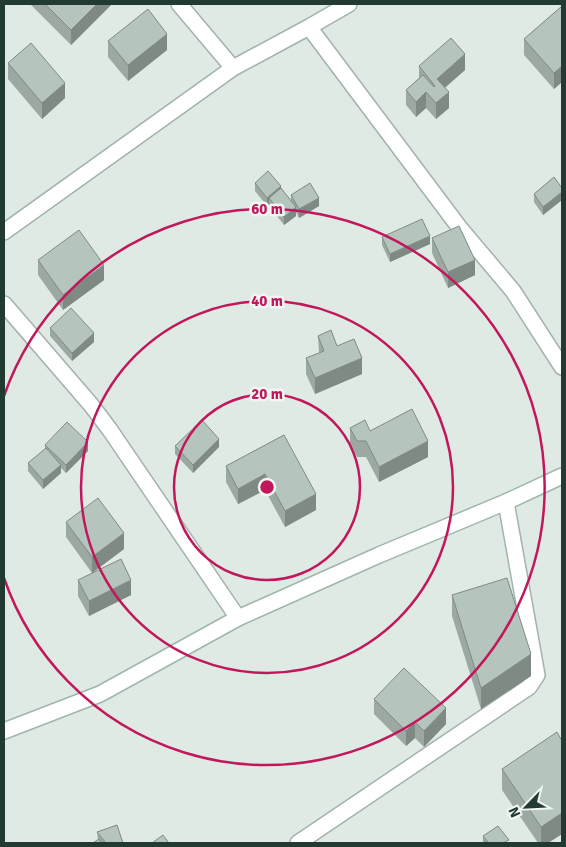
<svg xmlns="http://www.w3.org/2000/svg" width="566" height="847" font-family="Signika,sans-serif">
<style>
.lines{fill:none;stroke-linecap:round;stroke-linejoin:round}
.minor-casing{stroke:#a3b2ac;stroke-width:18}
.secondary-casing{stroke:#9fb6ac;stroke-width:18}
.minor{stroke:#fff;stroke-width:15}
.secondary{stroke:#fff;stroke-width:15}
.wall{fill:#9ca9a3}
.shaded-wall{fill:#7f8a85}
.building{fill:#b5c5be;stroke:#7f8a85}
.ring{fill:none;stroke:#c2185b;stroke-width:2.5}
.centre{fill:#c2185b;stroke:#f0f7f3;stroke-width:2.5}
.ring-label{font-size:15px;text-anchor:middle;font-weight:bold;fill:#c2185b;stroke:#f0f7f3;stroke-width:5;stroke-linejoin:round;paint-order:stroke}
</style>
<rect width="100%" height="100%" fill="#e0eae5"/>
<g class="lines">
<defs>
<path id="minor" d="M179 4 233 68
M309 27 459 227 513 291 562 367
M4 232 233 68 309 27 349 4
M4 304 92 406 110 430 238 618
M298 843 529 687 537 675 506 502"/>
<path id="secondary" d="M4 731 100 694 238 618 379 555 506 502 562 476"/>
</defs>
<!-- minor casing -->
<use href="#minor" class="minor-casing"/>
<!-- secondary casing -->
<use href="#secondary" class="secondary-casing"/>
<!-- minor -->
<use href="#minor" class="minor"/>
<!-- secondary -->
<use href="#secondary" class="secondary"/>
</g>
<!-- wall -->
<path class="wall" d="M30 4H112L71 45Z
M562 6V82L554 89 524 55V39Z
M108 41 167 50 128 81 108 57Z
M8 63 65 98 42 119 8 79Z
M419 66 465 70 445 88 449 108 436 119 426 108 416 117 406 105V90L419 78Z
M255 183 281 188 291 201V195L319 206 299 218 296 212V216L284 225 269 206V204L267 206 255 191Z
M562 188V200L543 215 534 202V194Z
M382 237 430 244 390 262 382 245Z
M432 238 475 275 448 288 432 253Z
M38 260 104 280 63 310 38 275Z
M50 328 94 342 72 361 50 336Z
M318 336 337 346 362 374 315 394 306 374V358L319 353Z
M350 428 370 431 428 457 379 482 366 457H357L350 443Z
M284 435 316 510 285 527 265 490 238 504 226 482V466Z
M45 445 88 451 66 473 61 468V473L43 489 28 471V463L45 449Z
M175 446 219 447 193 473 175 454Z
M66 522 124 549 92 573 66 537Z
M78 580 131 595 89 616 78 596Z
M452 595 531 676 481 709 452 616Z
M374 699 446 724 424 747 415 738 406 746 374 714Z
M562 741V834L548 843H538L502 790V769Z
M97 832 123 843H93L98 840Z
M483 836 509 843H483Z"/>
<!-- shaded-wall -->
<path class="shaded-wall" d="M97 4H112L71 45V30Z
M167 34V50L128 81V65Z
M465 54V70L437 94V79Z
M562 66V82L554 89V73Z
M65 83V98L42 119V103Z
M426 92V108L416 117V102Z
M449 92V108L436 119V103Z
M281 186V194L269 198V204L267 206V198Z
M562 192V200L543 215V207Z
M319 198V206L299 218V209Z
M296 207V216L284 225V217Z
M430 236V244L390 262V254Z
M475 260V275L448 288V272Z
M104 265V280L63 310V295Z
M94 333V342L72 361V353Z
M362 358V374L315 394V378Z
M219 439V447L193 473V465Z
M428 441V457L379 482V467Z
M88 442V451L66 473V465Z
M61 465V473L43 489V480Z
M265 474V490L238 504V489Z
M316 494V510L285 527V511Z
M124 533V549L92 573V557Z
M131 580V595L89 616V601Z
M531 654V676L481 709V688Z
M446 708V724L424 747V731Z
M415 722V738L406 746V731Z
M562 813V834L548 843H541V827Z"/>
<!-- building -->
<path class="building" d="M45 4H97L71 30Z
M562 6V66L554 73 524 39Z
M148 9 167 34 128 65 108 41Z
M451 38 465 54 437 79 449 92 436 103 426 92 416 102 406 90 423 75 434 87 435 86 419 66Z
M31 43 65 83 42 103 8 63Z
M268 171 281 186 267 198 255 183Z
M554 177 562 188V192L543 207 534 194Z
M310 183 319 198 299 209 291 195Z
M281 188 296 207 284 217 269 198Z
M422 219 430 236 390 254 382 237Z
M459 226 475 260 448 272 432 238Z
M79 230 104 265 63 295 38 260Z
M71 308 94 333 72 353 50 328Z
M331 330 337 346 354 339 362 358 315 378 306 358 324 351 318 336Z
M412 409 428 441 379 467 366 441H357L350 428 365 420 370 431Z
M202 420 219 439 193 465 175 446Z
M67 422 88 442 66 465 45 445Z
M284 435 316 494 285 511 265 474 238 489 226 466Z
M46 448 61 465 43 480 28 463Z
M98 498 124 533 92 557 66 522Z
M121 559 131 580 89 601 78 580Z
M507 578 531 654 481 688 452 595Z
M404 668 446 708 424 731 415 722 406 731 374 699Z
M557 732 562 741V813L541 827 502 769Z
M117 825 123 843H106L97 832Z
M498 826 509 840 503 843H489L483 836Z
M163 835 169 843H152Z
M99 839 101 843H93Z"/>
<!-- distance rings -->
<g class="ring">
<circle cx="267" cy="487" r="93"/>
<circle cx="267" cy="487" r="186"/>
<path d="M4 396A278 278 0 1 1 4 578"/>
</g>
<circle cx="267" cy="487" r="8" class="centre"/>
<g class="ring-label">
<text x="267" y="214">60 m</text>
<text x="267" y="306">40 m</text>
<text x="267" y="399">20 m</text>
</g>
<!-- border -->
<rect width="566" height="847" fill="none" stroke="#213a32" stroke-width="10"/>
<!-- north arrow -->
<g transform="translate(526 807) rotate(246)" stroke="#f0f7f3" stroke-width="4" paint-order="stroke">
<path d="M0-4L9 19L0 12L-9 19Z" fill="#213a32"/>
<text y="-8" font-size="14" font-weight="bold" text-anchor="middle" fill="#213a32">N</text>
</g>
</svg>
